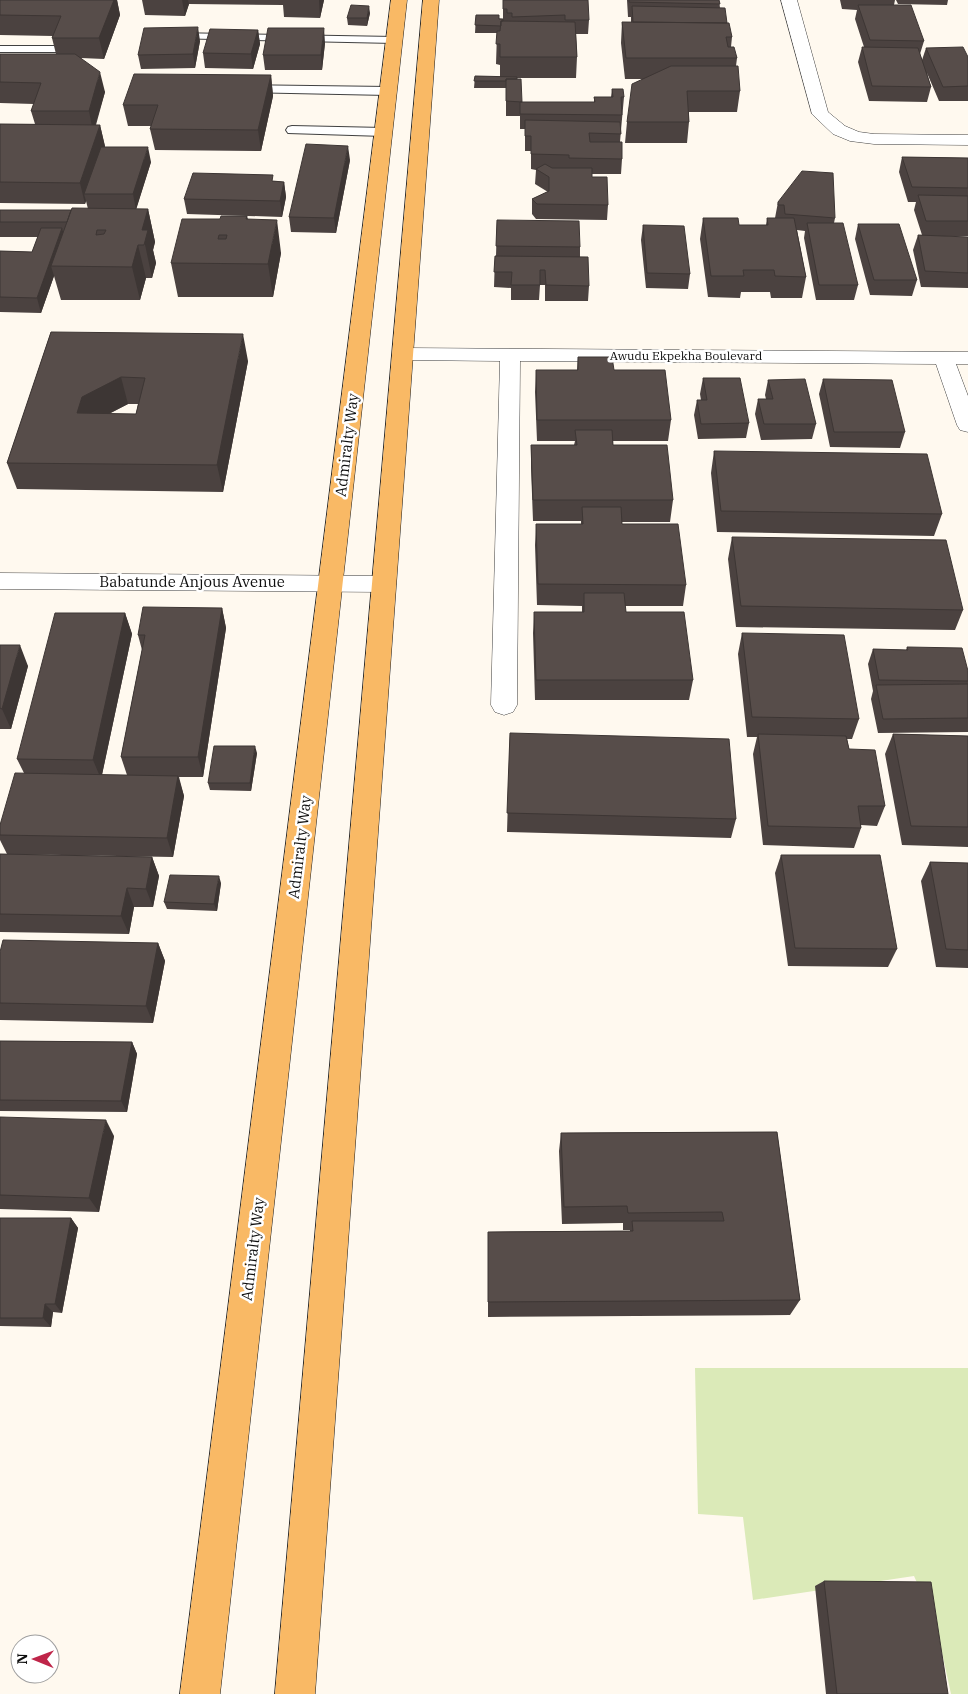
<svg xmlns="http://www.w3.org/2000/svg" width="968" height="1694" font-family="'IBM Plex Serif',serif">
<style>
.green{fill:#dbeab8}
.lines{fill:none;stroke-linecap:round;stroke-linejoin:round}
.lane-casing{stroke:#414141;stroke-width:2}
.street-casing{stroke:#414141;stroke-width:1}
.primary-casing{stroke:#1f1f1f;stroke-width:1}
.lane{fill:#fff;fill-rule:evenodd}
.street{fill:#fff;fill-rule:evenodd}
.primary{fill:#f9b965;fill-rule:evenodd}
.wall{fill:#4b4240;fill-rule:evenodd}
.shaded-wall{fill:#3d3634}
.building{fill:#574d4a;stroke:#3d3634;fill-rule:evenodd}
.labels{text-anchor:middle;stroke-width:5;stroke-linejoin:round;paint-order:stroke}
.far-street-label{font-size:12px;fill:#0e0e0e;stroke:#fff}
.street-label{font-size:15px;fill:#0e0e0e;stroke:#fff}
</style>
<rect width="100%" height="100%" fill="#fff9ef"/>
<!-- green -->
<path class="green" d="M695 1368H968V1694H951L936 1625 914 1576 753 1600 743 1517 698 1514Z"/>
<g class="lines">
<defs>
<path id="lane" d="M174 33 394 37 400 40 394 43 170 38 168 36Z
M0 46H58L64 49 58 52H0Z
M245 85 388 87 394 91 388 95 241 92 239 89Z
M292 126 384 128 390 132 384 136 288 133 286 130 288 127Z"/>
<path id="street" d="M781 0H797L828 112 845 126 859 132 874 134 968 135V145L874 144 850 141 833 134 812 114Z
M404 348 968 352V364H956L968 396V432L960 430 957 425 936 364 520 361 517 705 513 712 504 715 495 712 491 705 500 361 404 360 397 358 394 354 397 350Z
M0 573 384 576 392 578 396 584 392 590 384 592 0 589Z"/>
<path id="primary" d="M391 0H407L220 1694H180Z
M423 0H439L315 1694H275Z"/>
</defs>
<!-- lane casing -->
<use href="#lane" class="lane-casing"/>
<!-- street casing -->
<use href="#street" class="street-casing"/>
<!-- primary casing -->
<use href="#primary" class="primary-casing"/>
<!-- lane -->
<use href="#lane" class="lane"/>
<!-- street -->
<use href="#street" class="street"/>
<!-- primary -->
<use href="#primary" class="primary"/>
</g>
<!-- wall -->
<path class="wall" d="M0 0H117L120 15 104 59 81 58 105 92 96 125H100L105 147 151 162 136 209H148L155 242 153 250 156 263 152 278H146L140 300H61L54 276 41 313 0 312V251L32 252 38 237H0V222L71 210 88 209 86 201 85 204 0 203V124H35L31 111 34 104 0 103V54H56L52 38 53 36 0 35Z
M142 0H324L320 18 284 17 283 5 189 4 185 16 145 15Z
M503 0 589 20 588 34H576L577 57 576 78H517L521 102H594V97H611L612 89 624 97 621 130 620 142 622 159 621 174H592V177L608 205 607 220 536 219 532 214V199L548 192 535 184 536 170 531 169V151H525V129H520V116H506V88H474L475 76 500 77V65L496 64 497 33H475L476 15 503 19Z
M627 0H719L720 8 727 23 732 37 731 47 737 58 736 66 740 91 737 112H689V122L687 143H625L627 122 642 79H625L621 43 622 22H631V17H628Z
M840 0H895L894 5 924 41 920 54 922 60 926 48 968 57V101H939L927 73 931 87 927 102 869 101 858 62 862 47H864L855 19 857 10 842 9Z
M896 0H948L947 5 898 4Z
M370 13 367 26 348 25 347 18Z
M258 30 260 44 253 69 205 68 203 53Z
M200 41 195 68 141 69 138 55Z
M325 43 322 70H265L263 55Z
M271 75 273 96 261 151 155 150 150 129 151 126H128L123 105Z
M968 156V236H942L968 237V288L921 287 913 250 918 235H922L914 210 916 202H908L899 172 902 157 968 158Z
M350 160 336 233 291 232 289 217Z
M274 181 284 182 286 197 282 217 187 214 184 199Z
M778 202 835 218 834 223 858 285 854 300H816L804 238 805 231 797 230 806 277 802 298H771L770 292H741L740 298 708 297 700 239 703 218 739 225H766L767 218H775Z
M247 216 248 219 281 253 273 297H178L171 263 220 219Z
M497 220 580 247V257L589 286 588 301H545V285H540L539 300H511V288L494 287 495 256H496Z
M858 224 917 280 912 296 870 295 855 239Z
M643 225 690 274 688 289 646 288 641 240Z
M51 332 248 361 223 492 17 489 7 463ZM128 404H138L136 414H109Z
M578 357 614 370 671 420 668 441H613V445L673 500 670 522H622V524L686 585 683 606H625L626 612 693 680 689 700H535L533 633 534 612H582V606L537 605 535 545 536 524H581V521H533L531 467V445H574L575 441H537L535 392 536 370H577Z
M703 378 749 423 746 438 698 439 694 415 697 400H701L700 394Z
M823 379 905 432 900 448 830 447 819 394Z
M768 380 816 424 812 439 761 440 755 414 758 399H766L765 395Z
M714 451 942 514 934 536 717 532 711 473Z
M732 537 963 610 955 630 736 627 728 559Z
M222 608 226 628 203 777H179L184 796 173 857 7 854 0 840V825L24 773 17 759 125 613 132 634 102 775H127L121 757 142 650 138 635Z
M742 633 859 719 852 739H847L849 749 885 806 877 826 861 825V828L854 848 763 845 753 754 757 737H747L738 654Z
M0 645 28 666 11 729H0Z
M907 647 968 671V732L878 733 871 699 873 691 868 664 873 649 906 650Z
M510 733 736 819 731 838 507 832Z
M893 734 968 736V847L902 845 885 754Z
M257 753 251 791 210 790 208 783Z
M0 854 152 857 159 876 153 907H134L129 934 0 932Z
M781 855 897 949 888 967 788 966 775 873Z
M930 862 968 863V968L936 967 921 881Z
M221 883 217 911 167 909 164 902Z
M158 943 165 961 153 1023 0 1020V952Z
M0 1041 132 1042 137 1054 127 1112 0 1111Z
M0 1117 114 1136 99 1212 0 1209Z
M777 1132 800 1300 790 1315 488 1317V1232L630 1231V1230H623V1223L562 1224 559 1151 561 1133Z
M0 1218H71L78 1228 62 1313 53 1312 51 1327 0 1326Z
M824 1581 948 1694H826L815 1586Z"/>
<!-- shaded-wall -->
<path class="shaded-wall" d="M114 0H117L120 15 104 59 99 38Z
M182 0H188L189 4 185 16Z
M319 0H324L320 18Z
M369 6 370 13 367 26V18Z
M198 27 200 41 195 68 193 54Z
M324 28 325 43 322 70 321 55Z
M258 30 260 44 253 69 251 54Z
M100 72 105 92 93 132 89 111Z
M271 75 273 96 261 151 258 130Z
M100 125 105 146 89 194H84L86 201 85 204 80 183Z
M348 146 350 160 336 233 334 218Z
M148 147 151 162 136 210 133 194Z
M284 182 286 197 282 217 280 201Z
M148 209 155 242 153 250 156 263 152 278 142 230Z
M277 220 281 253 273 297 268 264Z
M62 228 66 243 51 266 54 276 41 313 37 298Z
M138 245 146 278 140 300 132 267Z
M243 334 248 361 223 492 217 465Z
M121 377 128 404 90 423 77 413 82 397Z
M222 608 226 628 203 777 198 757Z
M125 613 132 634 101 779 93 760Z
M20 645 28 666 11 729 2 709Z
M255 746 257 753 251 791 250 783Z
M178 776 184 796 173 857 167 838Z
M152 857 159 876 153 907 146 889Z
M219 876 221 883 217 911 214 904Z
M127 888 134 907 129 934 121 916Z
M158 943 165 961 153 1023 146 1006Z
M132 1042 137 1054 127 1112 121 1101Z
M106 1120 114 1136 99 1212 89 1198Z
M71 1218 78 1228 62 1313 55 1304Z
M45 1304 53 1312 51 1327 43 1318Z"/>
<!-- building -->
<path class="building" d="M0 0H114L99 38H52L61 16 0 15Z
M503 0H588L589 20H565V15L512 17V13H507V9H503Z
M629 0H719L720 4 629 2Z
M351 5 369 6 367 18H347Z
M858 5H911L924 41 870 40Z
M632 6 725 8 727 23 633 22Z
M476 15H499V19H503V21H501V26L475 25Z
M501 21 575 22 577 57H500V44H496L497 31H500Z
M622 22 729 23 732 37H726L728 47H734L737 58H626Z
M198 27 193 54 138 55 144 28Z
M268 28H324L321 55H263Z
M210 29 258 30 251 54 203 53Z
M862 47 918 48 931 87 872 86Z
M963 47 968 57V86L943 87 926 48Z
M0 54H75L100 72 89 111H31L41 83 0 82Z
M671 66H738L740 91H687L689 122H627L632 84Z
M134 74 271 75 258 130 150 129 158 105H123Z
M475 76 517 77V79H506V81H474Z
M506 79H521L522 102 506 101Z
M612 89H623L624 97H621L622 115 520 114V102H595L594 97H613Z
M525 120 620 122 621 134 589 133 590 142H622V159L569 158V155L531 154V136H525Z
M0 124 100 125 80 183 0 182Z
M306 144 348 146 334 218 289 217Z
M101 147H148L133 194H84Z
M902 157 968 158V188L912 187Z
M545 164 552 168H592V177H607L608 205 537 204 532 199 549 191V177L536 169Z
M802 171 833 173 835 218 785 214 784 205H778V202Z
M193 173 273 175 272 181 284 182 280 201 184 199Z
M918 195 968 196V221H926Z
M72 208 148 209 142 230H148L144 245H138L132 267 51 266ZM97 230H106L104 234 96 235Z
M0 210H71L67 222H0Z
M221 216H247L246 219 277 220 268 264 171 263 182 219H220ZM219 235H227L226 239H218Z
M703 218H738L739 225H768L767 218H794L806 277 775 276 774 270H743L744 276H711Z
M497 220 579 221 580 247 496 246Z
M807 223H843L858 285H819Z
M858 224H899L917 280H874Z
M643 225 684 226 690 274 647 273Z
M41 228H62L37 298 0 297V251L32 252Z
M918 235 968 237V273L925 271Z
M495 256 588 257 589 286 546 285 545 270H540V285H511L512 272H494Z
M51 332 243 334 217 465 7 463ZM121 377 145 378 136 414 77 413 82 397Z
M578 357H612L614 370H665L671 420H537L536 370H578Z
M703 378H740L749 423 701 424 697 400H707Z
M805 379 816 424H764L758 399H773L768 380Z
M823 379 892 380 905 432H834Z
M575 430H612L613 445H667L673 500H533L531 445H577Z
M714 451 927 454 942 514 721 511Z
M582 507H621L622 524H678L686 585 538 584 536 524H583Z
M732 537 946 540 963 610 741 606Z
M584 593H624L626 612H684L693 680H536L534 612H584Z
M143 607 222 608 198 757H121L145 635H138Z
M55 613H125L93 760 17 759Z
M742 633 844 635 859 719 752 717Z
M0 645H20L2 709 0 708Z
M907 647 962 648 968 671V681L879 680 873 649 908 650Z
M968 684V718L883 719 876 685Z
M510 733 729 739 736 819 507 813Z
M758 734 846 736 849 749 875 750 885 806H858L861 828 768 826Z
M893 734 968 736V827L911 826Z
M214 746H255L250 783H208Z
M15 773 178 776 167 838 0 835V825Z
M0 854 152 857 146 889 127 888 121 916 0 914Z
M781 855H880L897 949 795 948Z
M930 862 968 863V950L946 949Z
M170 875 219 876 214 904 164 902Z
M3 940 158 943 146 1006 0 1003V952Z
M0 1041 132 1042 121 1101 0 1100Z
M0 1117 106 1120 89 1198 0 1195Z
M777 1132 800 1300 488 1302V1232L633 1231 632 1221H724L722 1212 628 1213 627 1206 564 1207 561 1133Z
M0 1218H71L55 1304H45L43 1318H0Z
M824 1581 931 1582 948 1694H837Z"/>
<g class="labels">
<!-- far-street labels -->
<g class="far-street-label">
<text x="686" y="360">Awudu Ekpekha Boulevard</text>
</g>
<!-- street labels -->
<g class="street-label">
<text transform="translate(347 445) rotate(-83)" y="5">Admiralty Way</text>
<text x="192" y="587">Babatunde Anjous Avenue</text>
<text transform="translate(300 847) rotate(-83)" y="5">Admiralty Way</text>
<text transform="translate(253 1249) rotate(-83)" y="5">Admiralty Way</text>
</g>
</g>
<!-- north arrow -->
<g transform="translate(35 1659) rotate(271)"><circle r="24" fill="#ffffff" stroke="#9f9f9f"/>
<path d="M0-4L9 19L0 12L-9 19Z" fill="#bf2549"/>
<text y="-8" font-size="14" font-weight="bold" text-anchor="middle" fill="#0e0e0e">N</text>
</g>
</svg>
